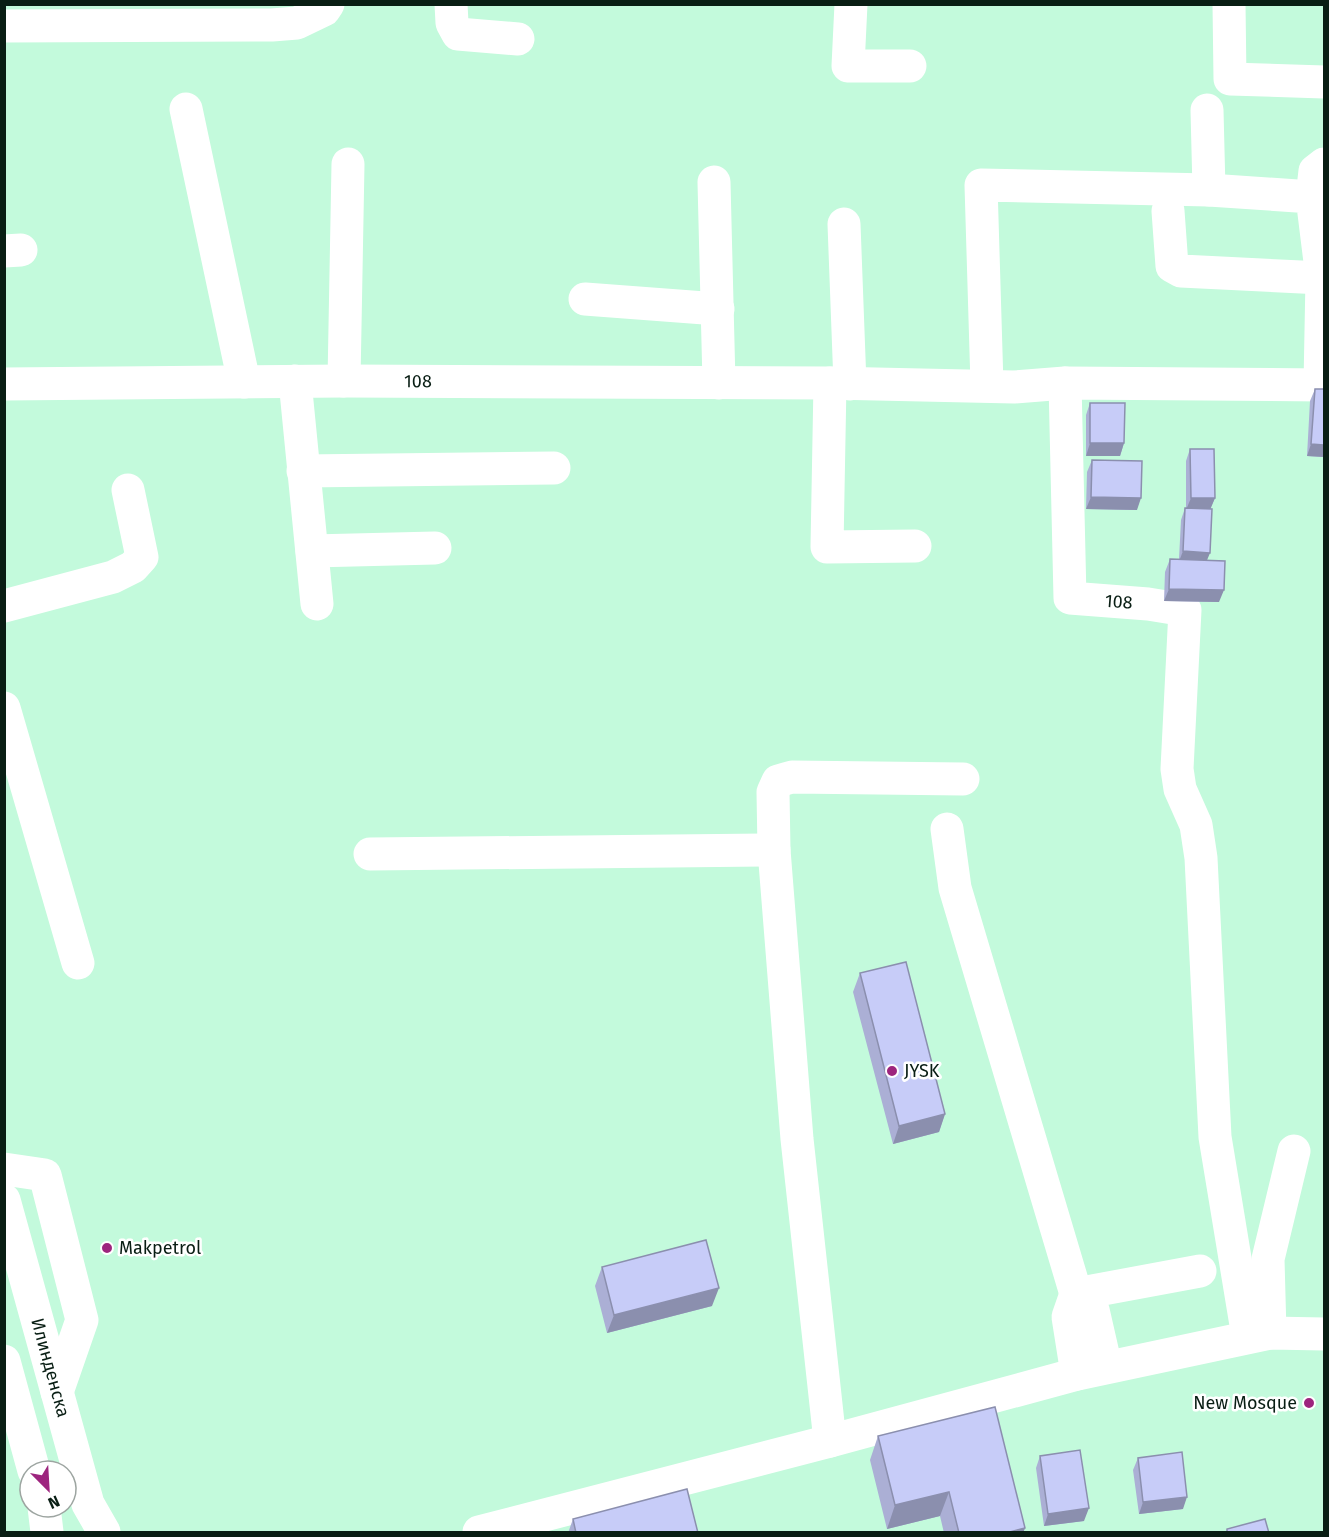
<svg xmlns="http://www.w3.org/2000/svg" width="1329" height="1537" font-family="'Fira Sans',sans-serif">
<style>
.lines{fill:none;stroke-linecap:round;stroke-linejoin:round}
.minor{stroke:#fff;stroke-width:33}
.wall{fill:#abafd5}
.shaded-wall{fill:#8b8fae}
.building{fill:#c7ccf8;stroke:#8b8fae;stroke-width:1.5}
.poi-dot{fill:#9d257e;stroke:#fff;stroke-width:2}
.labels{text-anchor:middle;stroke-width:5;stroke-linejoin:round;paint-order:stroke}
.street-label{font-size:18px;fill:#091e14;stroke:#fff}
.poi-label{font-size:18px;fill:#091e14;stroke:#fff;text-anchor:start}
</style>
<rect width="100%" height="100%" fill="#c3fadc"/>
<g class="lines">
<!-- minor -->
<g class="minor">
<path d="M451 4 452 23 458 34 518 39"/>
<path d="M851 4 848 66H910"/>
<path d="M1229 4 1230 79 1324 82"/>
<path d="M4 26 272 25 297 23 324 10 328 4"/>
<path d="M186 109 244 382"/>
<path d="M1207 110 1209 190"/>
<path d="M714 182 719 383"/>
<path d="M1312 197 1315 171 1324 164"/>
<path d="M1168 211 1172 266 1181 271 1322 278"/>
<path d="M844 224 850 384"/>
<path d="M4 251 21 250"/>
<path d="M585 299 718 309"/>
<path d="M295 381 317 604"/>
<path d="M344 381 348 164"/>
<path d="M830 383 827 547 915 546"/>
<path id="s1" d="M1065 383 1070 598 1148 604 1185 610 1177 769 1180 789 1196 825 1201 858 1215 1137 1248 1337"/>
<path id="s2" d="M4 384 344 381 830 383 1014 387 1065 383 1324 385"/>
<path d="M987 385 981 185 1209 190 1312 197 1322 278 1320 384"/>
<path d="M303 471 554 468"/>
<path d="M312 551 435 548"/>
<path d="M4 606 113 577 133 567 142 557 128 490"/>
<path d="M4 708 78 963"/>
<path d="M947 829 955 888 1076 1294 1093 1310 1106 1367"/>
<path d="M370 854 774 850"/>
<path d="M4 1169 45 1175 82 1320 57 1392"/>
<path id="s3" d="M4 1200 88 1504 104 1532"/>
<path d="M1076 1294 1200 1271"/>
<path d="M1076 1294 1068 1317 1077 1374"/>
<path d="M1270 1333 1268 1259 1294 1151"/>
<path d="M4 1361 34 1471"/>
<path d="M830 1441 797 1139 774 850 773 792 778 781 792 777 963 779"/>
<path d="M44 1507 47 1532"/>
<path d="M479 1532 830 1441 1077 1374 1270 1333 1324 1334"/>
</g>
</g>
<!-- wall -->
<path class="wall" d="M1315 389H1324V457L1307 456 1310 401Z
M1090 403 1124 443 1120 456H1086V415Z
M1190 449 1215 498 1210 509 1207 560 1219 602 1164 601 1165 572 1170 559H1179L1181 520 1185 508H1186V461Z
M1092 460 1137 510 1086 509 1087 472Z
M860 973 945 1114 939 1132 893 1144 853 992Z
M602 1267 712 1306 607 1333 595 1286Z
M878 1436 1025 1528 1023 1533H944L940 1516 887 1529 870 1460Z
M1040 1456 1084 1521 1044 1526 1036 1468Z
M1138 1458 1183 1509 1139 1514 1133 1470Z
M573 1519 698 1533H568Z"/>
<!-- shaded-wall -->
<path class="shaded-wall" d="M1090 443H1124L1120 456H1086Z
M1311 444 1324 445V457L1307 456Z
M1091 497 1141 498 1137 510 1086 509Z
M1191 498H1215L1210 510H1186Z
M1183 551 1210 553 1205 565 1178 564Z
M1169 589 1224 590 1219 602 1164 601Z
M945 1114 939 1132 893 1144 899 1126Z
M719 1288 712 1306 607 1333 614 1315Z
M949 1492 940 1516 887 1529 895 1505Z
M1187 1497 1183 1509 1139 1514 1143 1502Z
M1089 1508 1084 1521 1044 1526 1048 1514Z
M1025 1528 1023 1533H1006Z"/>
<!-- building -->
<path class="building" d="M1315 389H1324V445L1311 444Z
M1090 403H1125L1124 443H1090Z
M1190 449H1214L1215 498H1191Z
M1092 460 1142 461 1141 498 1091 497Z
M1185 508 1212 509 1210 553 1183 551Z
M1170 559 1225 561 1224 590 1169 589Z
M906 962 945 1114 899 1126 860 973Z
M706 1240 719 1288 614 1315 602 1267Z
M995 1407 1025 1528 1006 1533H959L949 1492 895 1505 878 1436Z
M1080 1450 1089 1508 1048 1514 1040 1456Z
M1182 1452 1187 1497 1143 1502 1138 1458Z
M687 1489 698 1533H576L573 1519Z
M1265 1519 1269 1533H1227V1529Z"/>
<!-- markers -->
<g class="poi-dot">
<circle cx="892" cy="1071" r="6"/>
<circle cx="107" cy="1248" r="6"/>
<circle cx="1309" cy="1403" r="6"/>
</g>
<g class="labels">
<!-- street labels -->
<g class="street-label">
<text dy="6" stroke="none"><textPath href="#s2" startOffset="414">108</textPath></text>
<text dy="6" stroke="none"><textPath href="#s1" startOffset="264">108</textPath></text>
<text dy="6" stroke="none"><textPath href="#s3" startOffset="174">Илинденска</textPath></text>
</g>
<!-- poi labels -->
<g class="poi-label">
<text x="904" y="1077">JYSK</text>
<text x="119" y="1254">Makpetrol</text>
<text x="1297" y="1409" text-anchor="end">New Mosque</text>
</g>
</g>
<!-- border -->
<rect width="1329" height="1537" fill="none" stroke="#091e14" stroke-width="12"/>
<!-- north arrow -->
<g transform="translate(48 1489) rotate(156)"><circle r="28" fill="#ffffff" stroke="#9da5a1" stroke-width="1.5"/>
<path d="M0-4.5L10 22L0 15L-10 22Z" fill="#9d257e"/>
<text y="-9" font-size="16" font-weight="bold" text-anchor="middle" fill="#091e14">N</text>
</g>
</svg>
